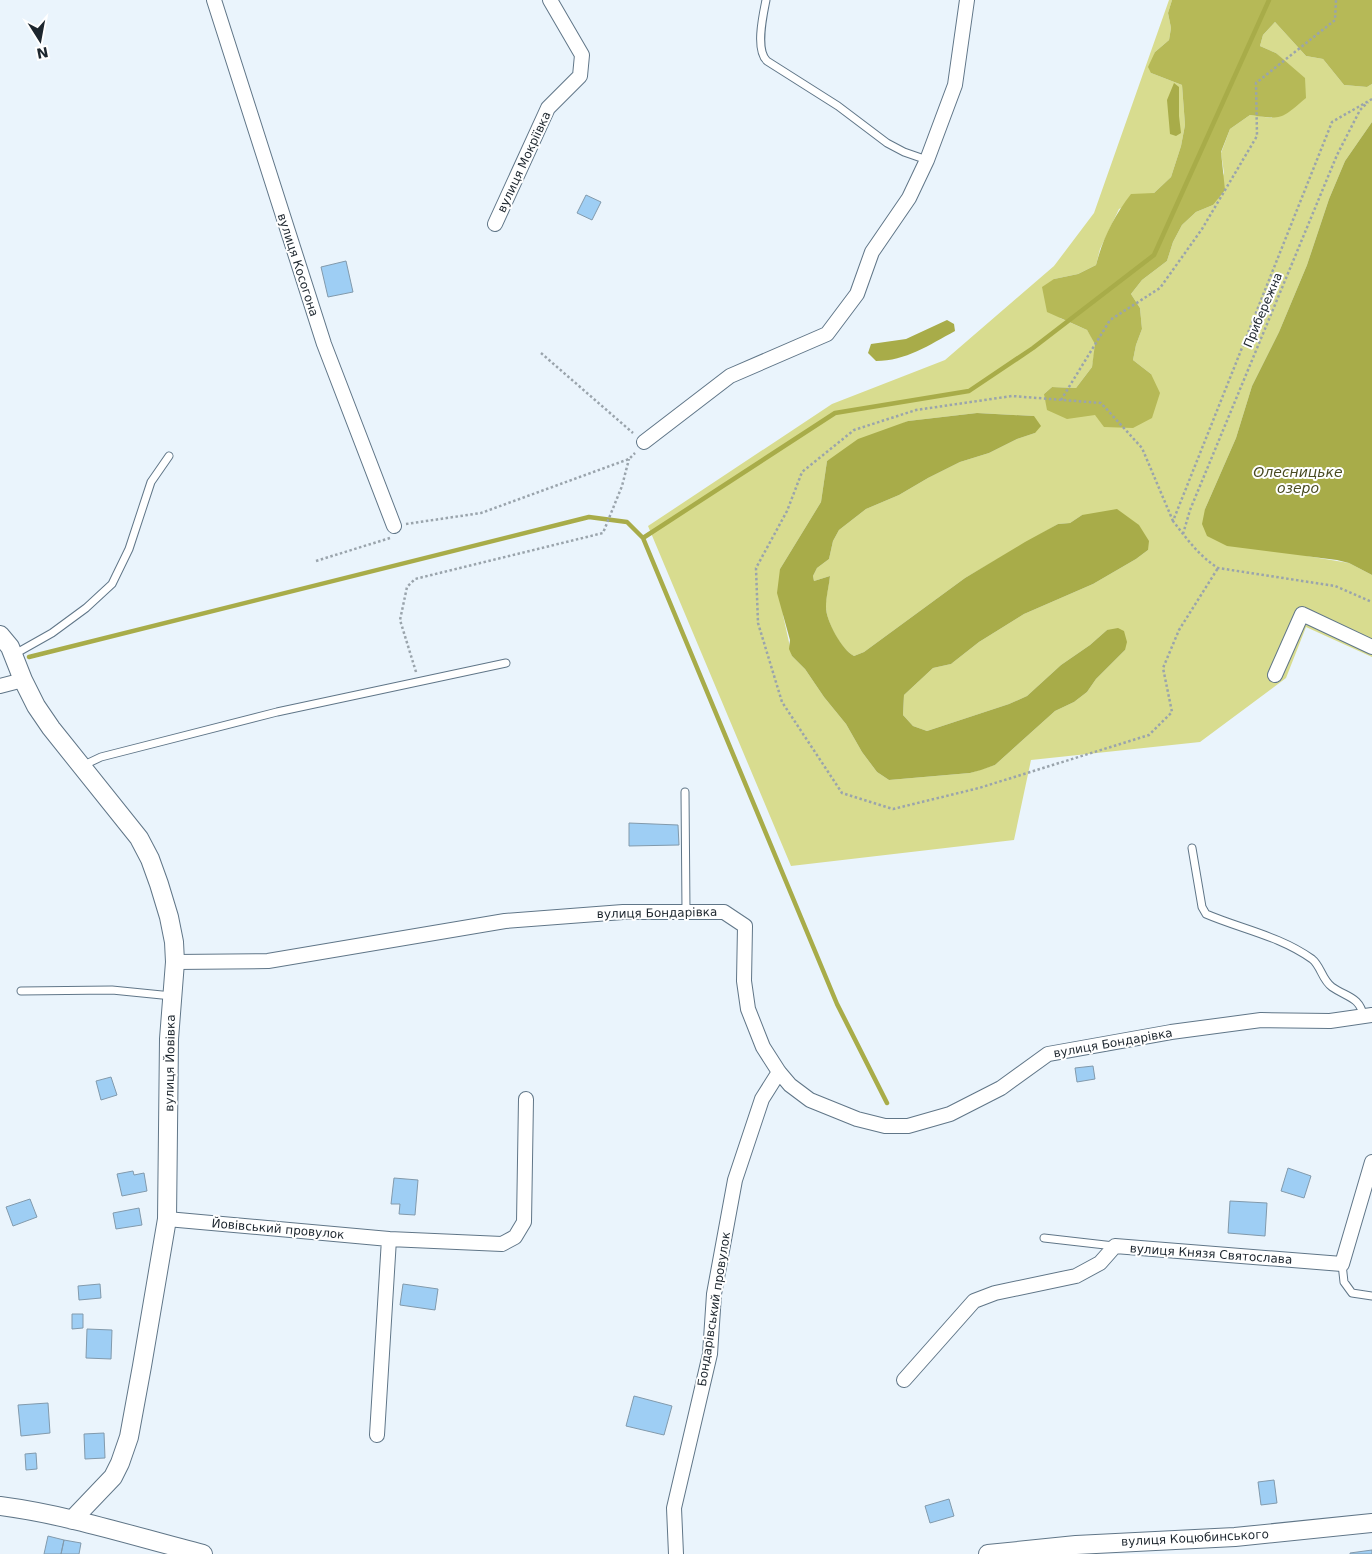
<svg xmlns="http://www.w3.org/2000/svg" width="1372" height="1554" font-family="'DejaVu Sans',sans-serif">
<style>
.green{fill:#d8dc8f;fill-rule:evenodd}
.forest{fill:#b6b957}
.water{fill:#a8ac49}
.lines{fill:none;stroke-linecap:round;stroke-linejoin:round}
.stream{stroke:#a8ac49;stroke-width:4.5}
.building{fill:#9ecef4;stroke:#829aac}
.service-casing{stroke:#607688;stroke-width:9}
.minor-casing{stroke:#607688;stroke-width:16}
.tertiary-casing{stroke:#607688;stroke-width:20}
.path{stroke:#9aa4ac;stroke-width:2.5;stroke-dasharray:2.5 2.5;stroke-linecap:butt}
.service{stroke:#fff;stroke-width:7}
.minor{stroke:#fff;stroke-width:14}
.tertiary{stroke:#fff;stroke-width:18}
.labels{text-anchor:middle;stroke-width:4;stroke-linejoin:round;paint-order:stroke}
.street-label{font-size:12px;fill:#1d262e;stroke:#fff}
.water-label{font-size:14px;font-style:italic;fill:#494b22;stroke:#fff}
</style>
<rect width="100%" height="100%" fill="#eaf4fc"/>
<!-- green -->
<path class="green" d="M1169 0H1172L1168 13 1171 28 1169 40 1155 52 1151 73 1182 85 1185 125 1181 146 1171 177 1154 193 1119 209 1100 249 1096 265 1078 274 1054 279 1060 318 1087 330 1096 344 1092 367 1076 388 1052 387 1044 394 1151 374 1133 360 1136 345 1142 329 1140 308 1131 294 1142 280 1167 261 1173 242 1182 225 1196 212 1213 205 1224 173 1221 153 1230 129 1250 115 1272 118 1284 61 1276 53 1260 46 1263 35 1275 22 1306 56 1323 59 1344 85 1367 87 1372 84V122L1345 161 1329 199 1307 265 1279 332 1252 386 1236 438 1205 509 1307 556 1349 563 1372 575V657L1306 627 1286 678 1200 742 1031 760 1014 840 791 866 648 526 832 404 945 360 1054 266 1094 213ZM977 413 1034 416 1035 433 1017 439 989 453 960 462 928 478 899 495 866 509 839 530 833 541 829 559 817 568 813 576 814 581 830 576C829 585 825 601 826 608 827 623 841 649 854 656L864 652 965 578 1058 524 1070 523 1082 515 1148 550 1136 559 1093 584 1024 614 979 642 951 664 933 668 904 695 903 715 913 726 927 731 1009 704 1027 696 1061 665 1090 645 1107 630 1125 650 1096 679 1087 692 1074 702 1055 711 995 765 970 773 889 780 877 772 862 752 846 724 824 697 805 669 792 656 783 615 780 569 821 502 827 461 908 421Z"/>
<!-- forest -->
<path class="forest" d="M1172 0H1372V84L1367 87 1344 85 1323 59 1306 56 1275 22 1263 35 1260 46 1276 53 1305 78 1306 98C1281 119 1283 120 1250 115L1230 129 1221 152 1225 190 1213 205 1196 212 1182 225 1173 242 1167 261 1142 280 1131 294 1140 308 1142 329 1136 345 1133 360 1151 374 1160 393 1152 418 1133 428 1104 427 1095 415 1067 419 1047 410 1044 394 1052 387 1076 388 1092 367 1095 344 1087 330 1047 312 1042 287 1054 279 1078 274 1096 265C1103 238 1114 216 1131 194L1154 193 1171 177 1181 146 1185 125 1182 85 1151 73 1148 67 1155 52 1169 40 1171 28 1168 13Z"/>
<!-- water -->
<path class="water" d="M1174 83 1179 87V116L1181 133 1176 136 1170 134 1167 100Z
M1372 122V575L1349 563 1337 560 1227 546 1207 536 1202 524 1205 509 1236 438 1252 386 1279 332 1307 265 1329 199 1345 161Z
M947 320 954 324 955 331C929 345 906 361 876 361L868 353 871 344 906 339Z
M977 413 1034 416 1041 426 1035 433 1017 439 989 453 960 462 928 478 899 495 866 509 839 530 833 541 829 559 817 568 813 576 814 581 830 576C829 586 826 597 826 607 826 621 842 650 854 656L864 652 965 578 1025 542 1058 524 1070 523 1082 515 1117 509 1139 525 1149 541 1148 550 1136 559 1093 584 1024 614 979 642 951 664 933 668 904 695 903 715 913 726 927 731 1009 704 1027 696 1061 665 1090 645 1107 630 1118 628 1124 631 1127 642 1125 650 1096 679 1087 692 1074 702 1055 711 995 765 981 770 970 773 889 780 877 772 862 752 846 724 824 697 805 669 792 656 789 649 790 640 777 593 780 569 821 502 827 461 858 439 908 421Z"/>
<g class="lines">
<!-- stream -->
<path class="stream" d="M643 538 835 413 969 391 1033 348 1154 255 1269 0
M29 657 589 517 627 522 643 538 837 1004 887 1103"/>
</g>
<!-- building -->
<path class="building" d="M586 195 601 202 592 220 577 213Z
M346 261 353 292 328 297 321 267Z
M629 823 678 825 679 845 629 846Z
M1093 1066 1095 1079 1077 1082 1075 1068Z
M111 1077 117 1095 101 1100 96 1081Z
M1288 1168 1311 1176 1304 1198 1281 1191Z
M133 1171 134 1175 144 1173 147 1191 122 1196 117 1174Z
M394 1178 418 1180 415 1215 399 1214 400 1204H391Z
M30 1199 37 1217 13 1226 6 1207Z
M1230 1201 1267 1203 1265 1236 1228 1233Z
M139 1208 142 1225 116 1229 113 1213Z
M100 1284 101 1298 79 1300 78 1286Z
M403 1284 438 1289 435 1310 400 1305Z
M72 1314H83V1328L72 1329Z
M87 1329 112 1330 111 1359 86 1358Z
M634 1396 672 1406 664 1435 626 1426Z
M48 1403 50 1433 21 1436 18 1405Z
M104 1433 105 1458 85 1459 84 1434Z
M36 1453 37 1469 26 1470 25 1454Z
M1274 1480 1277 1503 1261 1505 1258 1482Z
M949 1499 954 1516 930 1523 925 1506Z
M48 1536 64 1540 61 1554H44Z
M64 1540 81 1543 79 1554H61Z
M1372 1550V1554H1350V1553Z"/>
<g class="lines">
<defs>
<path id="service" d="M766 0C763 15 755 50 767 61L838 106 887 143 904 152 927 160
M13 655 52 633 86 608 112 584 129 549 151 482 169 456
M82 766 101 757 277 712 506 663
M685 792 686 911
M1192 848 1202 907 1206 914C1241 929 1280 936 1312 959 1321 966 1322 980 1332 987 1348 998 1359 996 1364 1017
M21 991 112 990 172 996
M1044 1238 1114 1246
M1342 1264 1344 1282 1352 1293 1372 1296"/>
<path id="minor" d="M214 0 324 344 394 526
M495 224 548 108 580 76 582 55 550 0
M644 442 730 376 827 334 857 294 872 252 909 198 927 160 955 85 967 0
M1275 675 1302 614 1372 647
M0 686 23 680
M175 962 268 961 505 921 623 912H724L745 926 744 981 748 1009 763 1047 779 1072 790 1085 810 1100 857 1119 885 1126H908L950 1114 1001 1088 1048 1054 1171 1032 1261 1020 1330 1021 1372 1015
M167 1219 389 1239
M904 1380 974 1301 995 1293 1076 1276 1100 1263 1115 1246 1342 1264 1372 1162
M377 1435 389 1239 502 1244 515 1237 524 1222 526 1099
M676 1554 674 1508 710 1354 714 1294 735 1180 762 1099 779 1072"/>
<path id="tertiary" d="M0 635 10 647 23 680 36 706 51 728 139 838 150 859 159 884 169 917 174 942 175 962 169 1039 167 1219 142 1366 129 1437 120 1463 113 1477 72 1520
M0 1506C69 1515 136 1537 203 1554
M988 1554 1076 1545 1235 1537 1372 1523"/>
</defs>
<!-- service casing -->
<use href="#service" class="service-casing"/>
<!-- minor casing -->
<use href="#minor" class="minor-casing"/>
<!-- tertiary casing -->
<use href="#tertiary" class="tertiary-casing"/>
<!-- path -->
<path class="path" d="M1372 99 1332 122 1173 521C1187 539 1199 556 1218 568L1335 586 1372 602
M541 353 633 433
M1061 400 1110 320 1160 288 1202 229 1257 136 1256 83 1335 20 1336 0
M1173 521 1142 448 1101 403 1012 396 916 410 854 430 802 472 787 511 756 568 758 623 782 702 842 793 893 809 979 788 1149 735 1172 712 1163 668 1179 630 1218 568
M406 524 481 513 629 459 635 453
M1183 534 1190 510 1337 155 1360 110 1368 102
M316 561 390 538
M416 672 400 620 407 587 415 579 603 533 622 486 629 459"/>
<!-- service -->
<use href="#service" class="service"/>
<!-- minor -->
<use href="#minor" class="minor"/>
<!-- tertiary -->
<use href="#tertiary" class="tertiary"/>
</g>
<g class="labels">
<!-- street labels -->
<g class="street-label">
<text transform="translate(524 162) rotate(-65)" y="4">вулиця Мокріївка</text>
<text transform="translate(298 265) rotate(72)" y="4">вулиця Косогона</text>
<text transform="translate(1263 310) rotate(-67)" y="4">Прибережна</text>
<text transform="translate(657 913) rotate(-1)" y="4">вулиця Бондарівка</text>
<text transform="translate(1113 1043) rotate(-10)" y="4">вулиця Бондарівка</text>
<text transform="translate(170 1063) rotate(-89)" y="4">вулиця Йовівка</text>
<text transform="translate(278 1229) rotate(5)" y="4">Йовівський провулок</text>
<text transform="translate(1211 1254) rotate(4)" y="4">вулиця Князя Святослава</text>
<text transform="translate(714 1309) rotate(-81)" y="4">Бондарівський провулок</text>
<text transform="translate(1195 1538) rotate(-3)" y="4">вулиця Коцюбинського</text>
</g>
<!-- water labels -->
<g class="water-label">
<text x="1298" y="477">Олесницьке<tspan x="1298" dy="16">озеро</tspan></text>
</g>
</g>
<!-- north arrow -->
<g transform="translate(40 40) rotate(169)" stroke="#ffffff" stroke-width="4" paint-order="stroke">
<path d="M0-4L9 19L0 12L-9 19Z" fill="#1d262e"/>
<text y="-8" font-size="14" font-weight="bold" text-anchor="middle" fill="#1d262e">N</text>
</g>
</svg>
